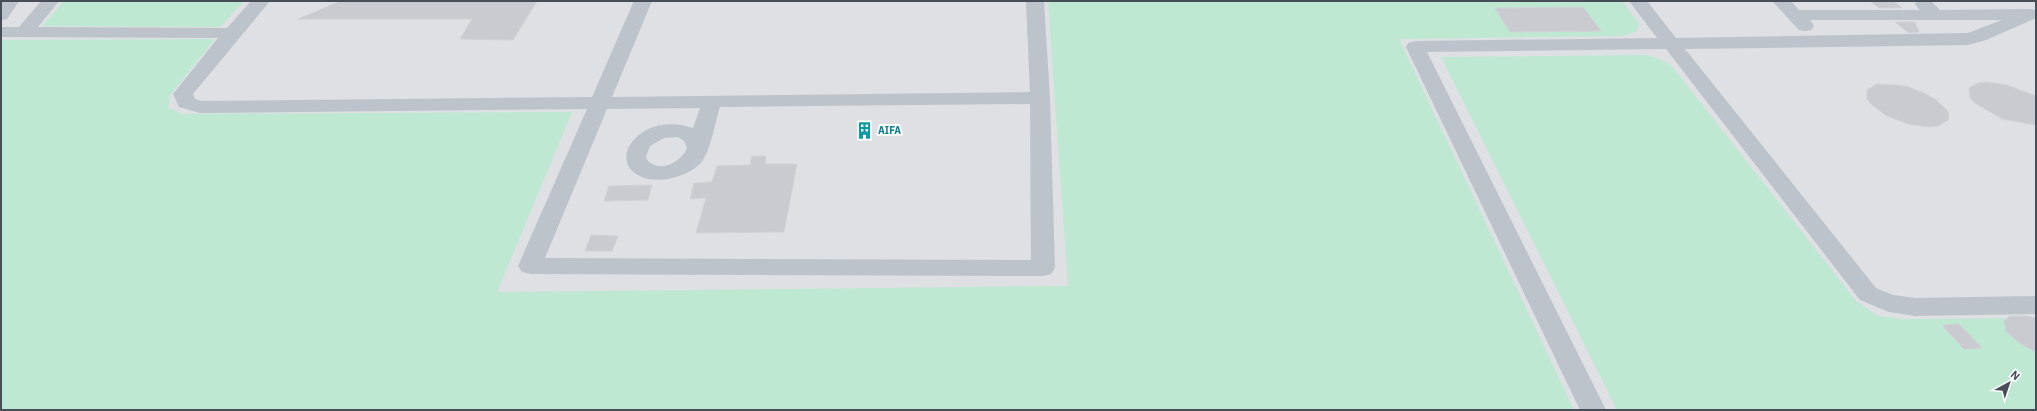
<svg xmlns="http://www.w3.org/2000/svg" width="2037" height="411" font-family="'IBM Plex Sans',sans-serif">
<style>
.airport{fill:#dee0e3}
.green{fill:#bee8d1}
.building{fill:#cacbd0;stroke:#d1d2d7}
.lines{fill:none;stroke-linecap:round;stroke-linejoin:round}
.minor{fill:#bcc3ca;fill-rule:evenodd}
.labels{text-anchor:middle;stroke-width:4;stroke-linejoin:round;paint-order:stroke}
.culture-label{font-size:10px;font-weight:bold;fill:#0d838f;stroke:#fff;text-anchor:start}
</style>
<rect width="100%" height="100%" fill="#efecec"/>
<!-- airport -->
<path class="airport" d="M1 1H2036V410H1Z"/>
<!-- green -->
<path class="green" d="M64 1H244L220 27 42 26Z
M1048 1H1622L1639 24 1636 32 1621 36 1399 39 1574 410H1V40L215 39 170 95 168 108 183 114 572 112 497 292 1068 286Z
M1646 55 1657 58 1671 65 1856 301 1878 316 1903 319 2036 318V410H1617L1441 57Z"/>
<!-- building -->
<path class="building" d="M341 1H537L513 40 460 39 472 19H298Z
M1870 1H1893L1902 8H1879Z
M1583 7 1601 31 1510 32 1495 8Z
M1895 22H1915L1919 32 1909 33Z
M1987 82 2007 85 2036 96V125L2002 119 1975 103 1970 98 1969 88 1978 83Z
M1877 84 1906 86 1926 94 1935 99 1947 110 1949 115 1948 120 1938 126 1929 127 1908 124 1887 116 1872 105 1867 99V90Z
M752 156H766L765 164H797L784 232 696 233 706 198 690 199 694 183 712 182 717 166 750 165Z
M652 185 648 200 604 201 609 186Z
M591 235 618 236 612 251H585Z
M2010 316H2026L2036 318V352L2019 343 2006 331 2004 321Z
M1959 324 1982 348 1964 349 1942 325Z"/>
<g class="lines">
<!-- minor -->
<path class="minor" d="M1 1H19L7 19 1 20Z
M41 1H59L38 27 227 28 251 1H270L193 94 195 99 201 101 592 97 634 1H652L612 97 1030 92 1026 1H1044L1050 98 1055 268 1051 274 1043 276 530 274 522 272 518 266 587 109 200 113 179 107 173 94 218 38 1 37V27H19ZM1030 104 1031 260 545 258 607 109 700 108 693 128C671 120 643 124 630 145 626 151 625 158 628 165 641 190 689 180 703 160 711 148 715 122 720 107ZM678 137 684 141 687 148C682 162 660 173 648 161L646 157 650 146 664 138Z
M1629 1H1647L1676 38 1968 33 2002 20H1810L1814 26 1811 30 1805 31 1799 30 1772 1H1791L1799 10H1920L1915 4 1917 1H1931L1940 10 2030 9 2036 10V18L1986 40 1968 45 1685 49 1876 288 1893 295 1915 298 2036 296V314L1915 316 1889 312 1860 300 1666 49 1427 52 1606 410H1580L1406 47 1408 43 1415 41 1657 38Z"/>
</g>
<!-- icons -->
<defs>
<symbol id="building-bare" viewBox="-9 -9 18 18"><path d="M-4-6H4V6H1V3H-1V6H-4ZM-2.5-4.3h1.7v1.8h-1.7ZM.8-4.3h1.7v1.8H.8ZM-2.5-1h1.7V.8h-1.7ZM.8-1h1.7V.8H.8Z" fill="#0f9aa8" stroke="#fff" stroke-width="2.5" paint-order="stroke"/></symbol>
</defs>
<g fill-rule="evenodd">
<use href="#building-bare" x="852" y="118" width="25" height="25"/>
</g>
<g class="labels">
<!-- culture labels -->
<g class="culture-label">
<text x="878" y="134">AIFA</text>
</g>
</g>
<!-- border -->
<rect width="2037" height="411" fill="none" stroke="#474e57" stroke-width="4"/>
<!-- north arrow -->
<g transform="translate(2009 383) rotate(40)" stroke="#ffffff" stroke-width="3" paint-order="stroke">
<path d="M0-3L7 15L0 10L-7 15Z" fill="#474e57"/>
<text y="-6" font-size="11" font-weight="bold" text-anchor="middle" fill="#474e57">N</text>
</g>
</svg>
